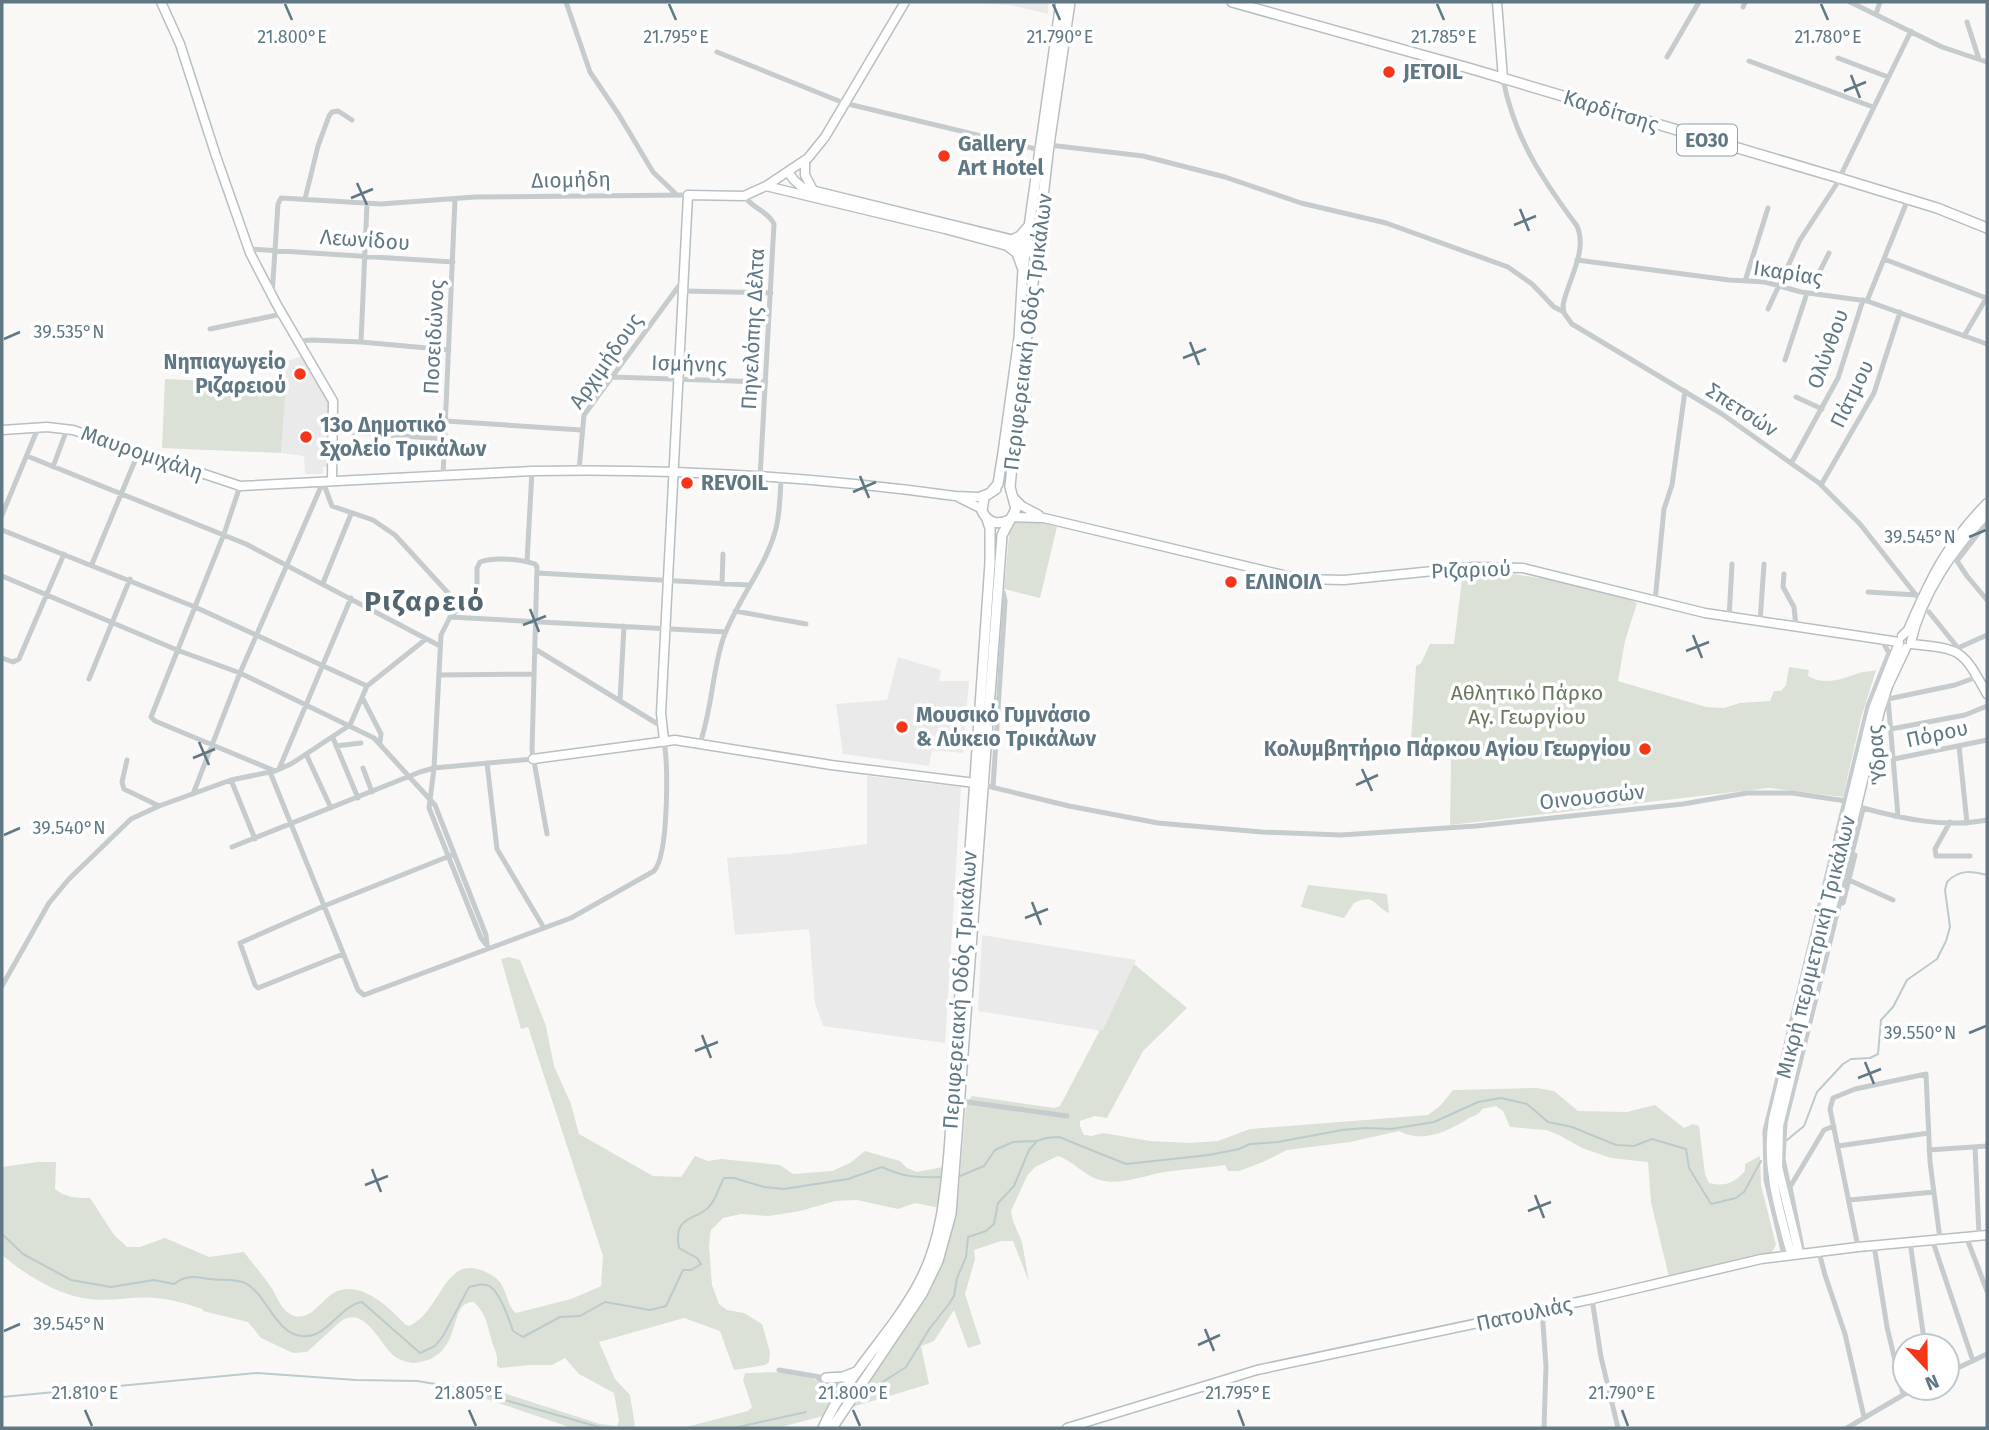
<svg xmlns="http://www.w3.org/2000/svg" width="1989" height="1430" font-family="'Fira Sans',sans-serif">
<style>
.built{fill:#e9eae9}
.green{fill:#dbe1d6}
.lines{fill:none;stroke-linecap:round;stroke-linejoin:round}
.stream{stroke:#bbcbcd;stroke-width:2}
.secondary-casing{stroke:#b7bfc3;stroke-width:11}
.primary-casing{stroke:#b8bec1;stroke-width:12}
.street{stroke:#c6cbce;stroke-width:5}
.secondary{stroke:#fff;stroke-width:8}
.primary{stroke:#fff;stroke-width:9}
.ticks{fill:none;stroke:#607884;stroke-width:2.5}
.poi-dot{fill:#f63519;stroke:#fff;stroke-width:2.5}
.labels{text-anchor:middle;stroke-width:7;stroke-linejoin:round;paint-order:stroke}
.shield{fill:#fff;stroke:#90a0a9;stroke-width:2}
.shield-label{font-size:19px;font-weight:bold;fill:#607884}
.poi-label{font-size:21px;font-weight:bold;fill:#607884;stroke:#fff;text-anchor:start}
.street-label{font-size:21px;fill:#607884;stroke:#fff}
.park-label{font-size:21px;fill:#687a60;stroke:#fff}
.district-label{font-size:28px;font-weight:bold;letter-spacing:2px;fill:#53656e;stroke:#fff}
.ticks-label{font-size:18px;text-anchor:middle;fill:#607884;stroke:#fff;stroke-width:7;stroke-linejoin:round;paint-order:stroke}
</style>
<rect width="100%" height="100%" fill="#f9f8f6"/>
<!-- built -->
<path class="built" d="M962 2H1048V14L1011 5Z
M305 355 330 398 329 467H323V474H305L304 456 281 453 286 385 284 362Z
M898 657 941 670 939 681H969L963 753 932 750 929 766 843 754 836 704 887 700Z
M867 776 961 787 945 1043 823 1026 815 1003 809 929 735 935 727 858 788 854 867 844Z
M982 935 1136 960 1103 1031 978 1011Z"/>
<!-- green -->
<path class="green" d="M165 379 286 385 281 453 162 448Z
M1020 517 1057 527 1040 598 1004 589 1010 525 1012 521Z
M1508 573C1541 579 1610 586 1637 603L1625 641 1618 681 1706 707 1724 708 1740 703 1770 701 1774 691H1781L1786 685 1789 667 1809 670 1808 676C1825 686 1842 679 1859 673 1864 671 1870 672 1876 670L1861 718 1843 797 1769 788 1450 825 1451 760 1410 756 1416 666 1421 663 1430 644H1454L1462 580 1468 574Z
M1308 885 1387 894 1389 913C1373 906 1376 893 1354 903L1344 918 1301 907Z
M509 957 520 960 546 1026 554 1066 571 1104 579 1134 653 1176 681 1177 695 1156 708 1161 721 1159 780 1165 793 1174 832 1171 850 1163 865 1151 900 1161 907 1168 917 1172 943 1167 940 1208 915 1203 898 1209 857 1200 835 1201 800 1211 769 1216 741 1214 723 1218 711 1230 709 1245 712 1285 719 1304 727 1310 744 1313 762 1324 770 1352 769 1362 765 1365 734 1370 720 1331 684 1318 599 1342 615 1379 630 1395 635 1426 638 1428H572L463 1391 458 1383 491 1389 600 1424 617 1426 619 1421 614 1393 579 1374 565 1358 552 1365H530L500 1368 497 1366C498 1351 494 1351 491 1338 486 1321 487 1316 474 1302 448 1301 463 1347 428 1360 423 1361 417 1363 412 1363 406 1362 397 1359 393 1355 379 1343 364 1304 340 1322L307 1352 293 1353 261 1338 248 1322 203 1311 202 1309C187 1304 171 1299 155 1298 133 1296 111 1302 89 1299 57 1295 26 1275 2 1255V1167L38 1162H56L55 1189C66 1198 77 1198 90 1198L114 1235 127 1247H140L165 1238 209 1257 244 1252C253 1264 263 1275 271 1287 277 1296 280 1308 290 1314 312 1326 323 1293 341 1290 366 1284 390 1309 406 1325L409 1326C443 1312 444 1245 493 1276 508 1285 505 1304 516 1313L571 1299 597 1288 601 1286 603 1256 528 1027 521 1029 501 959Z
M1134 964 1187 1008 1143 1051 1107 1118 1095 1116 1080 1121V1126L1084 1135 1092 1136 1103 1133 1150 1141 1189 1143 1218 1141 1250 1129 1428 1115 1441 1105 1453 1090 1537 1088 1554 1091 1578 1111 1627 1112 1655 1105 1684 1128 1693 1124 1699 1126 1705 1174 1709 1183C1725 1187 1734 1183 1745 1171V1164L1760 1156 1761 1185 1776 1245 1771 1254 1669 1277 1651 1202 1648 1162 1611 1158 1582 1148 1559 1135 1546 1130 1510 1127 1503 1111 1496 1106 1482 1109C1479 1115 1475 1115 1469 1118 1449 1131 1422 1144 1399 1131L1350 1142 1287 1150 1263 1162 1239 1171H1228L1225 1165C1205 1168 1185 1169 1165 1172 1145 1175 1120 1186 1100 1180 1084 1176 1074 1161 1058 1156L1035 1167 1027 1176 1011 1211 1013 1221 1022 1242 1029 1282 1013 1241H1001L974 1250 975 1259 965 1294 981 1344 968 1348 954 1310 934 1341 921 1346 929 1384 849 1408 915 1313 945 1253 958 1199 966 1104 972 1096 1054 1108 1060 1106 1100 1030H1103Z
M745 1373C773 1373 821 1365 832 1400L823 1416 777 1428H682L748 1411 752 1407 743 1380Z"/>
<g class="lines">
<!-- stream -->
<path class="stream" d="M1787 1140 1804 1126 1817 1092 1843 1064 1851 1059 1870 1058 1878 1054 1881 1020 1893 1007 1907 980 1937 959 1946 941 1950 927 1945 890 1947 882C1959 869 1972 871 1987 875
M960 1176 984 1166 995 1150 1013 1142 1036 1141
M2 1234 23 1254 71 1280 111 1287 154 1280 174 1284C187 1274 195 1277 210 1279 221 1281 237 1278 247 1284 268 1297 276 1334 302 1336 327 1339 339 1306 362 1302L420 1353 435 1346 443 1336 469 1287C477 1285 486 1282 492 1288 501 1296 509 1319 513 1331L523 1337 560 1317 580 1316 605 1302 650 1310 666 1306 683 1270H691L701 1264 697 1258 679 1248C672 1212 700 1222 712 1203 717 1196 719 1187 724 1178H734L764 1187 784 1189 848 1179 882 1167C902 1177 919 1178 942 1177
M864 1394 906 1367 930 1328 949 1304 954 1296 957 1278 966 1257 968 1237 986 1231 994 1224 998 1203 1014 1186 1029 1150 1037 1141 1046 1138 1059 1137 1126 1164 1209 1155 1239 1149 1250 1144 1278 1142 1342 1130 1365 1128 1391 1129 1434 1122 1478 1102 1501 1098 1527 1104 1548 1122 1572 1127 1616 1145 1634 1146 1652 1139 1686 1149 1689 1168 1711 1204 1736 1198 1744 1192 1761 1161
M2 1397 257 1373 356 1380 417 1381 467 1389 602 1428
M734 1428 806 1412"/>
<defs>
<path id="secondary" d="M161 2 180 44 216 156 250 253 277 305 333 401 332 481
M1497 2 1503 79
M805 160V175L813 190
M788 172 794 180 803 188 1030 244
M766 186 945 229 1037 254
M2 430 47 427 73 430 240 486 532 471C673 468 816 477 955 496L979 497 987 494
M958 497 982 509
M1015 499 1022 506 1039 515
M1012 517 1044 518 1300 579 1344 580 1473 567 1523 568 1705 613 1899 642
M1902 636 1908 630C1931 577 1946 545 1987 503
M1911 642C1922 594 1953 549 1987 514
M1911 644C1962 649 1962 649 1987 694
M664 740 661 713 688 195 744 196 766 186 808 158 825 137 905 2
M533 759 675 740 831 765 975 783
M1799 1253 1778 1167 1779 1126 1880 711 1888 686 1906 648
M1791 1254C1779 1209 1765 1166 1773 1119L1873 709 1899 643
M1067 1428 1257 1370 1592 1299 1761 1259 1858 1247 1987 1235"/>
<path id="primary" d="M1232 2 1472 69 1839 178 1937 208 1987 228
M1012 240 1020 236 1028 227
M1008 246 1017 253 1022 267
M996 489 984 497 982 511C987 522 997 526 1009 520
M992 491 998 484 1003 453 1019 338 1023 269 1061 2
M826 1378 843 1377 856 1372
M823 1428C847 1374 893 1333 920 1281 941 1241 945 1197 949 1152L990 563V528L987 519
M832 1428 922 1294 938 1261 951 1214 1002 535 1016 509 1010 487 1013 455 1049 145 1070 2"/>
</defs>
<!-- secondary casing -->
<use href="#secondary" class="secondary-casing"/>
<!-- primary casing -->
<use href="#primary" class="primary-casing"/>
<!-- street -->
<path class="street" d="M566 2 590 72 619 115 653 172 675 193
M1850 2 1942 47 1987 62
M1743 7 1745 2
M1876 14 1880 2
M1967 22 1979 59
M717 52 844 103 1040 150
M1667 57 1699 2
M1838 58 1888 77
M1749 61 1873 107
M1503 79C1514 137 1542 179 1577 226 1588 251 1568 280 1563 305L1564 313 1572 324 1722 414 1819 483 1860 524 1920 600
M1049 145 1143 156 1225 177 1301 203 1386 223 1508 267 1532 284 1554 307 1564 312
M744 196C752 208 769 212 774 224L760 478
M305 199 318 146 329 116 332 112 338 111 352 120
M249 249 453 262
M1884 259 1986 298
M1577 260 1729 280 1765 282 1801 292 1867 301 1987 344
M1745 281 1768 208
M684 291 771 293
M1817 294 1818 275 1829 253
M272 296 278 204 281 198 381 204 475 197 688 195
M1867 301 1908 199
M1768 309 1800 240 1836 185 1911 31
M210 329 282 314
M1964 336 1987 297
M299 341 312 340 361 342 449 350
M361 342 367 204
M1785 360 1807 293
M611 377 766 382
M1796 397 1822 409
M446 421 581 430
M334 431 444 439
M27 456 246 544 440 646
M1792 462 1838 378 1863 300
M53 467 67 429
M579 470 584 415 684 279
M443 476 455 199
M323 482 332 506 373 520 395 535 460 606
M1821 485 1874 393 1900 312
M240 486 224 534 151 717 155 721 275 771
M2 515 38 428
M1987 522 1957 561 1967 576 1987 600
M2 530 195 607 367 686
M527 562 532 471
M92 564 139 451
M537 573 748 585
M1784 574 1783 587 1794 607 1796 627
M2 576 177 650 240 673 374 738 435 805 486 935 487 944
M323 583 351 514
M722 584 723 554
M1868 592 1917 595
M1655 601 1664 509 1672 485 1685 391
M735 611 806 624
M1929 612 1958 648 1957 652
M450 617 726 632
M1729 618 1732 564
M1760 622 1764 564
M1958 648 1987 635
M535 649 661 726
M2 658 13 662 19 659 64 554
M440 675 534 674
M89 679 130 579
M363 699 381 734 380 742
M620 701 624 626
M1891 729 1965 715 1987 706
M333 738 358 798
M700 743C712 709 712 673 723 639 736 602 765 568 775 532 780 516 780 496 781 479
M336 746 361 743
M1959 746 1967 823
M306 754 331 808
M1894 759 1987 740
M127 760 122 782 124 789 159 806
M487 763 497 849 544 928
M363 768 372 792
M279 769 351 598
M270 772 358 990 364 995 571 918 654 871C669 854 668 765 664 740
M231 780 255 839
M983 785 1069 806 1158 823 1262 832 1341 835 1476 826 1683 804 1747 793H1792L1846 801
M993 787 1005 601 1003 592 998 590
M193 794 240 673 323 482
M1863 808C1903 819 1946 828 1987 820
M1898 816 1888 699 1955 685 1977 677
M1950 822 1935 849 1936 856H1970
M232 847 420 772 434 768 533 759
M1849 880 1893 900
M1843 903 1855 855
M488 947 481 938 429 808 434 768 441 635 450 617 477 592V568L480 562C495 557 520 559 535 564L537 567 532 750 547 834
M343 954 258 988 255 985 240 943 324 906 452 855
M2 986 49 903 69 879 131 819 159 806 231 780 275 771 291 764 350 725 367 686 426 639
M960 1101 1067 1116
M1838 1146 1929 1133
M1975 1147 1979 1235
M1929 1150 1987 1146
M1790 1192 1783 1159 1785 1123 1863 809
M1849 1200 1934 1192
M1966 1236 1987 1291
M1932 1239 1973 1361
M1910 1242 1925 1346
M1874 1245 1887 1327 1903 1394
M1858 1247 1830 1109 1833 1098 1855 1089 1926 1074 1930 1162 1940 1239
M1819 1252 1825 1275 1845 1334 1864 1417
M1803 1253 1790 1187 1824 1130 1834 1126
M1784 1255 1766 1180 1765 1131 1868 706 1889 653 1881 639
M1592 1299 1601 1357 1618 1428
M1542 1310 1546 1366 1544 1428
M779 1370 826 1378 844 1390
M1947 1373 1987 1354
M817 1377 848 1402
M1847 1428 1915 1388"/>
<!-- secondary -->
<use href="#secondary" class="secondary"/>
<!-- primary -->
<use href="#primary" class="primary"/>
</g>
<!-- ticks -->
<path class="ticks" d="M285 4 292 20M669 4 676 20M1053 4 1060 20M1437 4 1444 20M1821 4 1828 20M1851 75 1860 98M1844 91 1866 82M357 183 367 205M351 198 373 189M1520 209 1529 231M1514 225 1536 216M4 339 20 332M1190 342 1199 365M1183 358 1206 349M860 476 869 498M853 492 876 482M1969 537 1986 530M530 609 539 632M523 625 546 616M1693 635 1702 658M1686 651 1709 642M199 742 209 765M193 758 215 749M1362 769 1372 791M1356 785 1378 775M4 835 20 828M1032 902 1041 925M1025 918 1048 909M1969 1033 1986 1026M702 1035 711 1058M695 1051 718 1042M1865 1062 1874 1084M1858 1078 1881 1069M372 1169 381 1192M365 1185 388 1176M1535 1195 1544 1218M1528 1211 1551 1202M1205 1329 1214 1351M4 1331 20 1324M1198 1345 1220 1335M85 1410 92 1426M469 1410 476 1426M853 1410 860 1426M1238 1410 1244 1426M1622 1410 1628 1426"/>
<!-- markers -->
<g class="poi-dot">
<circle cx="1389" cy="72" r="7"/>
<circle cx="944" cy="156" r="7"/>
<circle cx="300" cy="374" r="7"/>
<circle cx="306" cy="437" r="7"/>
<circle cx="687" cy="483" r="7"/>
<circle cx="1231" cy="582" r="7"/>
<circle cx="902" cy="727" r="7"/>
<circle cx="1645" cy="749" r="7"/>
</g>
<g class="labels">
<!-- shield labels -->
<rect class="shield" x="1677" y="124.5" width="60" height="31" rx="5"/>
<g class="shield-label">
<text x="1707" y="147">ΕΟ30</text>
</g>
<!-- poi labels -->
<g class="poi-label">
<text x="1403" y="79">JETOIL</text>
<text x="958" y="151">Gallery<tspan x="958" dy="24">Art Hotel</tspan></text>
<text x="286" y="369" text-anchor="end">Νηπιαγωγείο<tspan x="286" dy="24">Ριζαρειού</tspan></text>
<text x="320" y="432">13ο Δημοτικό<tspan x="320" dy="24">Σχολείο Τρικάλων</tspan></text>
<text x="701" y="490">REVOIL</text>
<text x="1245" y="589">ΕΛΙΝΟΙΛ</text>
<text x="916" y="722">Μουσικό Γυμνάσιο<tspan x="916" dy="24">&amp; Λύκειο Τρικάλων</tspan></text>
<text x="1631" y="756" text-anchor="end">Κολυμβητήριο Πάρκου Αγίου Γεωργίου</text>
</g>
<!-- street labels -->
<g class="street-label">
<text transform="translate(1611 111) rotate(17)" y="7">Καρδίτσης</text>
<text transform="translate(571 180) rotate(-1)" y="7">Διομήδη</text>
<text transform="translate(365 240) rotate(4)" y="7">Λεωνίδου</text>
<text transform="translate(1788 273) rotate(9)" y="7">Ικαρίας</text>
<text transform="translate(753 329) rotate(-87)" y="7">Πηνελόπης Δέλτα</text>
<text transform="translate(1028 332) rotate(-83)" y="7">Περιφερειακή Οδός Τρικάλων</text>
<text transform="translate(434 337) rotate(-87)" y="7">Ποσειδώνος</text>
<text transform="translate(1828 349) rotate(-70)" y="7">Ολύνθου</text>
<text transform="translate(606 361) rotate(-55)" y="7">Αρχιμήδους</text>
<text transform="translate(689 364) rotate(2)" y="7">Ισμήνης</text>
<text transform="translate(1852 394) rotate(-64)" y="7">Πάτμου</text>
<text transform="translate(1742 410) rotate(33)" y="7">Σπετσών</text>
<text transform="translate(142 453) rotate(19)" y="7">Μαυρομιχάλη</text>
<text transform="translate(1471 570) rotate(-2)" y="7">Ριζαριού</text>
<text transform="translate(1937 734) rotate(-12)" y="7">Πόρου</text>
<text transform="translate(1877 755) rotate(-95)" y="7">Ύδρας</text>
<text transform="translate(1592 797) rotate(-6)" y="7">Οινουσσών</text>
<text transform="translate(1816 947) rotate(-76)" y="7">Μικρή περιμετρική Τρικάλων</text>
<text transform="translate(960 990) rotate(-86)" y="7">Περιφερειακή Οδός Τρικάλων</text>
<text transform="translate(1524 1314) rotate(-12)" y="7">Πατουλιάς</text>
</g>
<!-- park labels -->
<g class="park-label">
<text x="1527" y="700">Αθλητικό Πάρκο<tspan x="1527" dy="24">Αγ. Γεωργίου</tspan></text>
</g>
<!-- district labels -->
<g class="district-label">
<text x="425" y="611">Ριζαρειό</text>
</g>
</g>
<g class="ticks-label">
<text x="292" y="43">21.800°E</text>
<text x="676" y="43">21.795°E</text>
<text x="1060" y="43">21.790°E</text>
<text x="1828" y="43">21.780°E</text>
<text x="1444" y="43">21.785°E</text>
<text x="69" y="338">39.535°N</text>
<text x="1920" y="543">39.545°N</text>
<text x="69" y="834">39.540°N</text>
<text x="1920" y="1039">39.550°N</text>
<text x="69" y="1330">39.545°N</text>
<text x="85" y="1399">21.810°E</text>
<text x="469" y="1399">21.805°E</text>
<text x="853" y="1399">21.800°E</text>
<text x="1238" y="1399">21.795°E</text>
<text x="1622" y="1399">21.790°E</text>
</g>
<!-- border -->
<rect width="1989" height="1430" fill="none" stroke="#607884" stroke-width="7"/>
<!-- north arrow -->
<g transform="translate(1926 1367) rotate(158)"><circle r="33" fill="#ffffff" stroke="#bfc9ce" stroke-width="2"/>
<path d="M0-5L12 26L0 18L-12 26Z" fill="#f63519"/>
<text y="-10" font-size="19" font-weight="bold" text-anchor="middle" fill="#607884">N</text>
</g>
</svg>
